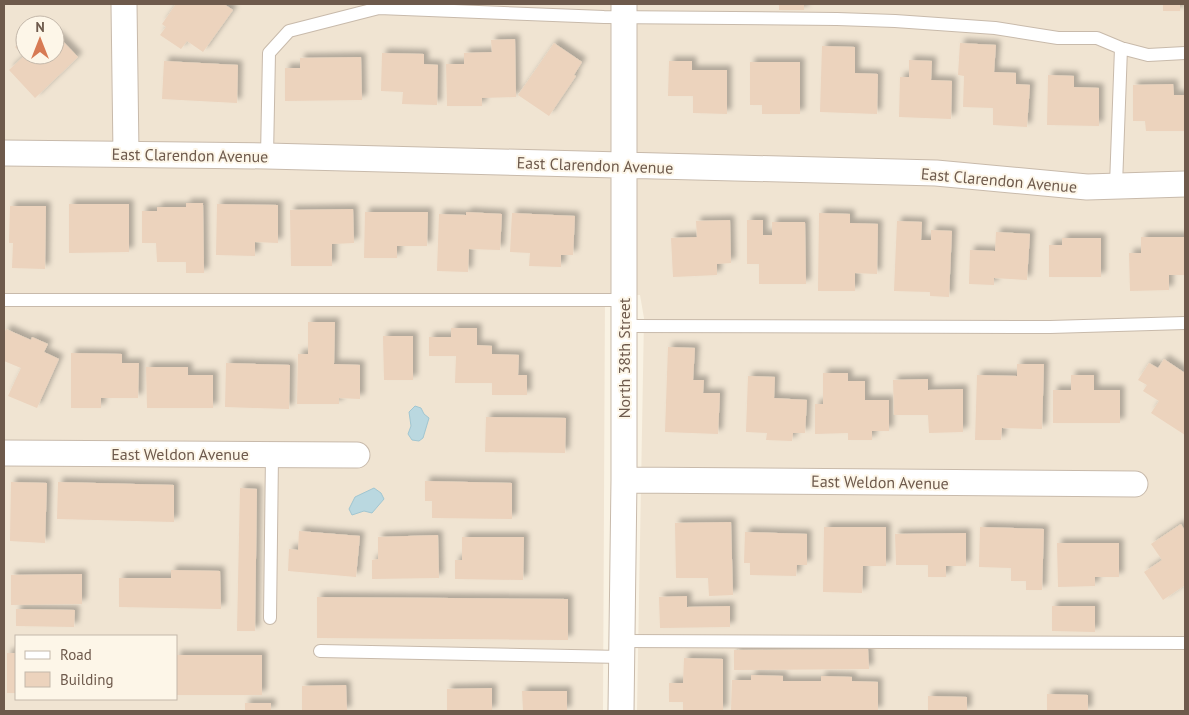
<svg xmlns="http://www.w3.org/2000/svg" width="1189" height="715" font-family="'PT Sans',sans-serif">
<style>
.residential{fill:#f0e4d2;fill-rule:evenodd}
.water{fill:#bad8e0;stroke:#a1c6d1}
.building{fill:#ecd3bd;filter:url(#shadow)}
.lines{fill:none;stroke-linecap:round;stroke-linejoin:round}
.service-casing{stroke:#c8baab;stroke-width:14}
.minor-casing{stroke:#c8baab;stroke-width:27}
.service{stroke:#fff;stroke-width:12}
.minor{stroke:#fff;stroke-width:25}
.labels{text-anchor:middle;stroke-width:4;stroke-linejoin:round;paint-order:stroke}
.street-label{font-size:16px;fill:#6e5a4c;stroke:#fdf6e8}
</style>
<defs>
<filter id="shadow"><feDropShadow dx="4.5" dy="-4.5" stdDeviation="2.5" flood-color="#0004"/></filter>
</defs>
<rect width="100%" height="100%" fill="#f9f2e3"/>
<!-- residential -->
<path class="residential" d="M4 4H1185V711H637L644 318 640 295H605L603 711H4ZM25 25H55V55H25ZM16 636H176V699H16Z"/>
<!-- water -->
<path class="water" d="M415 406 421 408 424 414 429 418 423 438 419 441 412 440 408 434 411 426 409 412Z
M374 488 381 493 384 499 372 513 364 511 352 515 349 509 355 497Z"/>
<!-- building -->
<path class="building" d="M176 4H224L233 10 203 52 187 41 181 49 160 35 166 27 162 24Z
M779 4H804V10H779Z
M1163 4H1180V11H1163Z
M55 33 78 57 35 98 9 70 24 56 15 47 25 37V55H55Z
M515 39 516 97 482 98V106H447L446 64H464V53L492 52 491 40Z
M554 43 582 62 574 75 576 76 549 116 518 95Z
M960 43 996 45 994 72 1016 73V84L1030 85 1027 127 993 125V108L963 107 964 76 958 75Z
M822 46 855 47V73L878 74 877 114 820 112Z
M382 53 424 54V64L438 65 437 105 402 104 403 92 381 91Z
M361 57 362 100 285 101V68H300V58Z
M909 60 932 61 931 80 952 81 951 119 899 117 900 77H909Z
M164 61 238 65 237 103 162 99Z
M669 61H692V70H727V114L693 113V96H668Z
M750 62H800V114H762V105H750Z
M1048 75 1074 76V87L1099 88V126L1047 125Z
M1173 84 1174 95H1185V131H1146L1145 121H1133V85Z
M186 203H203L204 273H186V262H157L156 243H142V211H157V207H186Z
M69 204H129V252L69 253Z
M217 204 278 205V243L255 242V256L216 255Z
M10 206H46L45 269 12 268 13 243H9Z
M353 209 354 243 332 244V266H291L290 210Z
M365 212H428L427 246H397V258H364Z
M466 212 502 214 500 250 469 249 468 272 437 271 439 214 466 215Z
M512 213 575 216 573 255H561V267L529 266 530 253 510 252Z
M819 213 850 214V223L878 224 877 274 855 273V291H818Z
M730 220 731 263 717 264V275L673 277 671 238 697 237 696 221Z
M747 220H763V235H772V222H805L806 284H759V264H747Z
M897 221 922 222 921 240H931V230L952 231 949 297 930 296V292L894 291Z
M996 232 1030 234 1027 280 994 278V285L969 284 970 250 995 251Z
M1141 237H1185V275H1169V290L1130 291 1129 253H1141Z
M1062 238H1101V277H1049V245H1062Z
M308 322H335L334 364 360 365V399L339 398V404H297L298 354H308Z
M451 328H477V345L492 346V354L519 355 518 375H527V395H492V383H455L456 356H429V337H451Z
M6 329 31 340 32 337 48 344 44 352 59 359 37 408 8 396 21 368 4 361V334Z
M383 336H413V380H384Z
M668 347 695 348 693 380H704L703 393H720L718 434 665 432Z
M71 353 122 354V363H139L138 398H101V408H71Z
M1164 359 1185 373V435L1151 413 1159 401 1143 391 1147 385 1138 380 1149 363 1158 368Z
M226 363 290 365 289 409 225 407Z
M1017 364H1044L1042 429 1002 428 1001 440H975L977 375 1017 376Z
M146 367H188V375H213V408H147Z
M823 373H848V381H865V400H889V431H872V440H848V433L815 434V404H823Z
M1071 375H1094V390H1120V423H1053V390H1071Z
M748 376 775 377 774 398 807 400 805 433H793L792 441 766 440 767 433 746 432Z
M928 379V390L963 389V432L929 433 928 415H894L893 380Z
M486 417 566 418 565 453 485 452Z
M425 481 512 483V519L432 518V501H425Z
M11 482 47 483 45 543 10 541Z
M58 482 174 485V522L57 519Z
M240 488 257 489 255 631H237Z
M731 522 733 595 709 596 708 578H676L675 523Z
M1181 524 1185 531V585L1163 600 1144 572 1162 560 1151 544Z
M824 527H886V566H863L862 593 823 592Z
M980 527 1044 529 1042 590H1026V581H1011V568L979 567Z
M299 531 360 536 356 577 288 571 289 549 298 550Z
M745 532 807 534V565H797L796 576 750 575V563H744Z
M966 533V566H946V577H928V565H896L895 534Z
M438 535 439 578 372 579V560L378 559V537Z
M462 537H524L523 580 455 579V560H462Z
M1057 543H1119V577H1095V586L1058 587Z
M171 570 220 571 221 609 119 607V578H171Z
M82 574V604L11 605V575Z
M687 596V607L730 606V627L660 628 659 597Z
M317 597 568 599V640L317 638Z
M1052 606H1095V632L1052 631Z
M16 609 75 610 74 627 16 626Z
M868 649 869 669 734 670V650Z
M7 653H16V693H7Z
M176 655H262V695H176Z
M684 658 723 659V711H683V702H669V683H683Z
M751 675 783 676V681H821V676L852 677V681L878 682V711L731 710 732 680H751Z
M346 685 347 711H302V686Z
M492 688V711H447V689Z
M522 691H567V711H523Z
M1047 694 1088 695V711H1047Z
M928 696 967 697V711H928Z
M245 703H271V711H245Z"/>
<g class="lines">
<defs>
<path id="service" d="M267 156 269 53 289 31 379 8 604 17 837 19 895 21 995 28 1058 38H1097L1121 48 1148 55 1185 53
M1116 185 1121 48
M4 300H624
M624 326 1050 327 1185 323
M270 618 272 455
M622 641 1185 643
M320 651 622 657"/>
<path id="minor" d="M124 4 126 154
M4 153 267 156 936 173 1087 187 1185 184
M4 453 357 455
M624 480 1135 484
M621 711 624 480V4"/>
</defs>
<!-- service casing -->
<use href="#service" class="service-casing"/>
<!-- minor casing -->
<use href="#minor" class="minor-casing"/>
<!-- service -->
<use href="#service" class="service"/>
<!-- minor -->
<use href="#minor" class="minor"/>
</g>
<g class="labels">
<!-- street labels -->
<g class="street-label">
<text transform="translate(190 155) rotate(1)" y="6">East Clarendon Avenue</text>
<text transform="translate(595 165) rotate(2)" y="6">East Clarendon Avenue</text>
<text transform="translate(999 180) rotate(5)" y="6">East Clarendon Avenue</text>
<text transform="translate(624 358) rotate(-90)" y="6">North 38th Street</text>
<text x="180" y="460">East Weldon Avenue</text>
<text transform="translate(880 482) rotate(1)" y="6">East Weldon Avenue</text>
</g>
</g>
<!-- border -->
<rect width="1189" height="715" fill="none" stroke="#6e5a4c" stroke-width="10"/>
<!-- legend -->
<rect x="15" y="635" width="162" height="65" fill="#fdf6e8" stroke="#c4b8aa"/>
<rect x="25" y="651" width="25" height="8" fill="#ffffff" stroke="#c4b8aa"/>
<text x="60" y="660" font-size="15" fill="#6e5a4c">Road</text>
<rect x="25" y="672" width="25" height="15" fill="#ecd3bd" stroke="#c4b8aa"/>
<text x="60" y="685" font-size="15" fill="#6e5a4c">Building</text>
<!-- north arrow -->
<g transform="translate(40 40)"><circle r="24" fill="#fdf6e8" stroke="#c4b8aa"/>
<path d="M0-4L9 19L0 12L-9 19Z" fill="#d77a54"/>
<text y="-8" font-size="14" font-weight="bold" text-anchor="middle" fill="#6e5a4c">N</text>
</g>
</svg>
